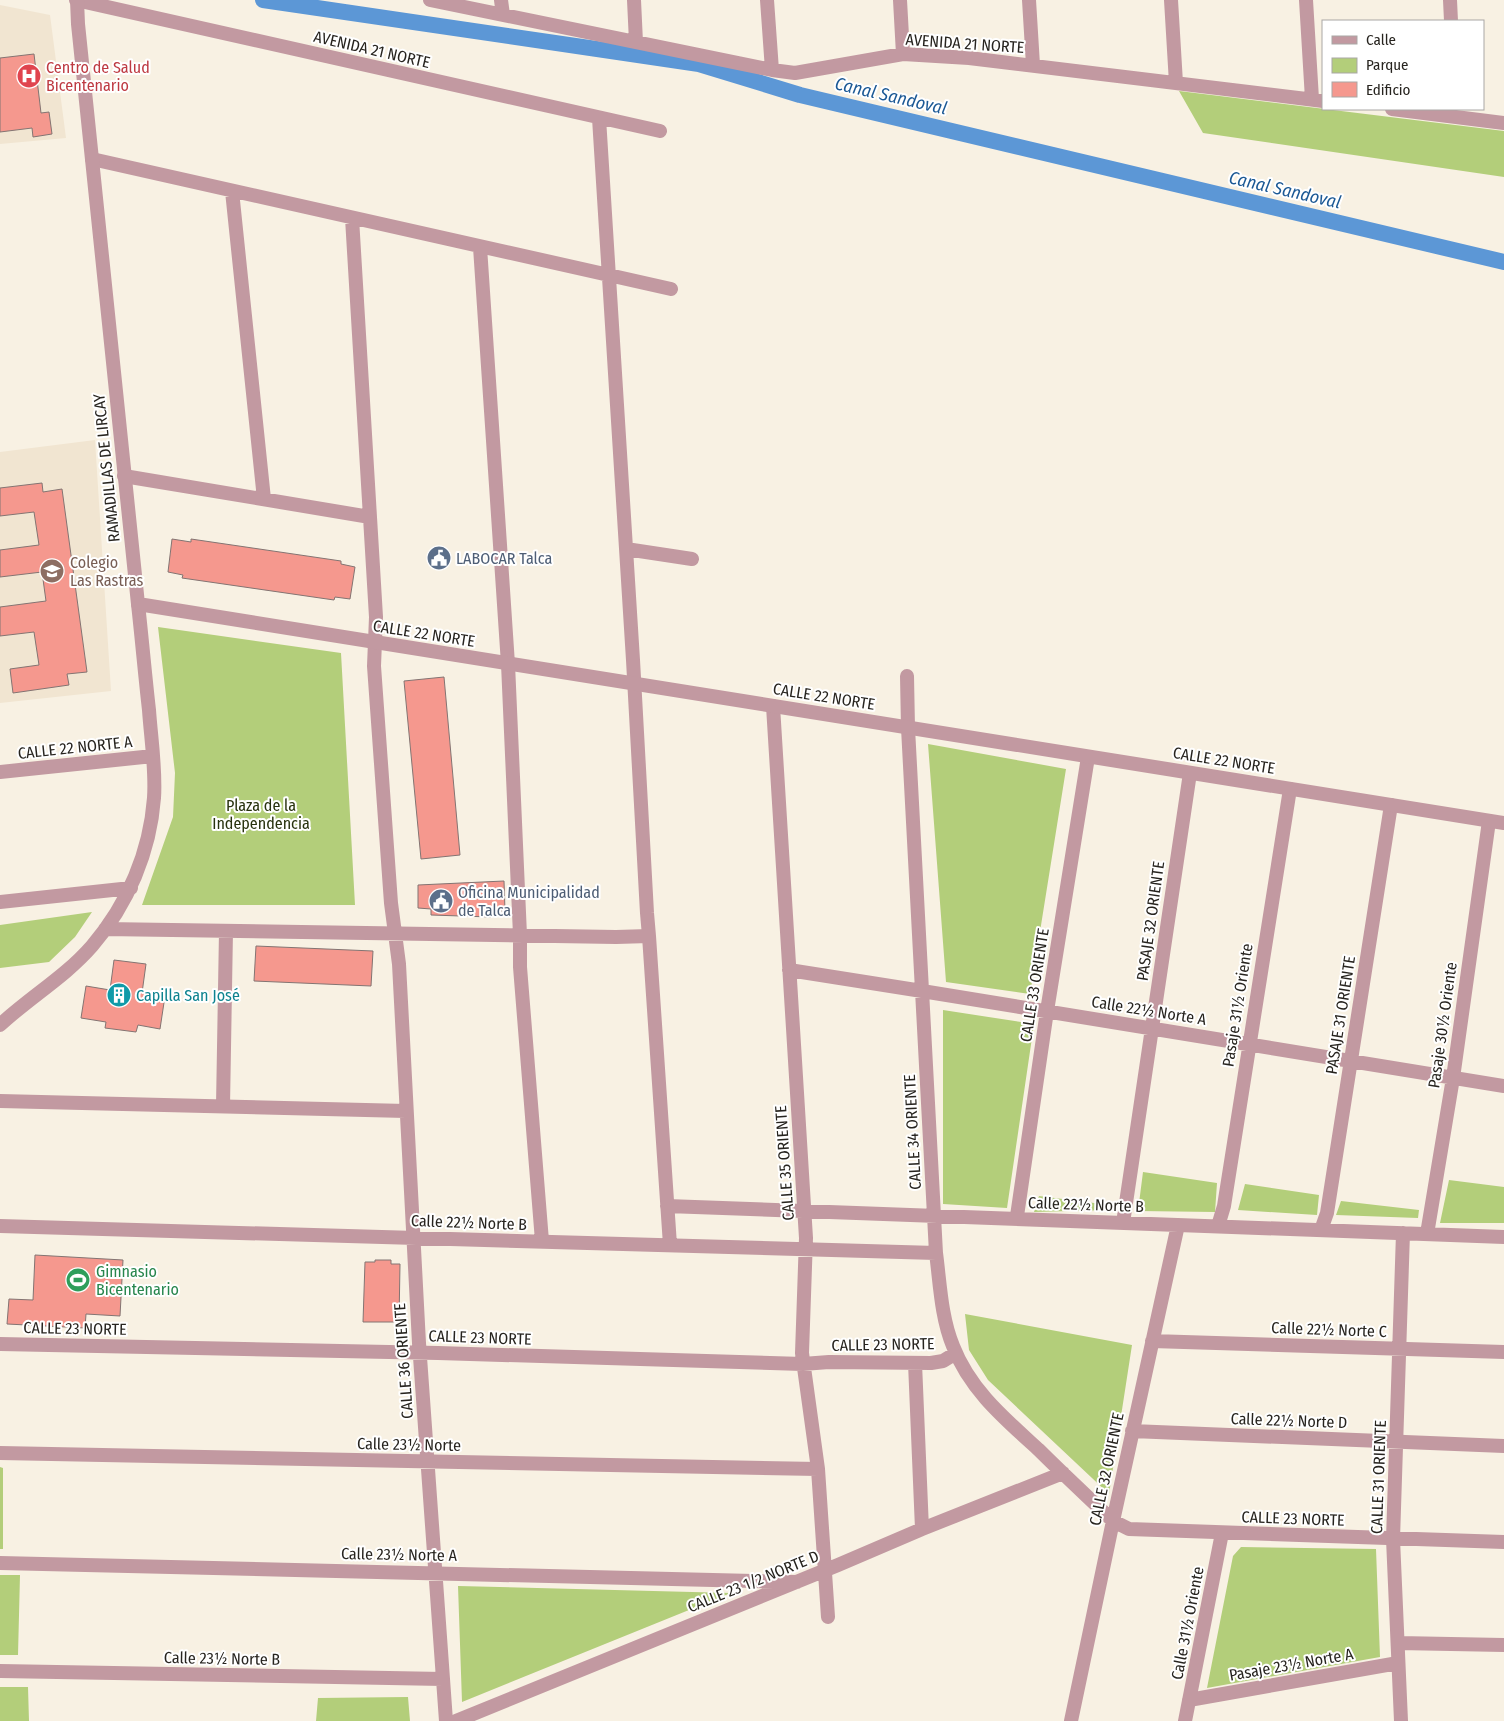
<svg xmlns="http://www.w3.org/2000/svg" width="1504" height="1721" font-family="'Fira Sans Condensed',sans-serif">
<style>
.built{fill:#f1e5d1}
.green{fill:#b3ce7a}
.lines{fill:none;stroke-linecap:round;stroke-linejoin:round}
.canal{stroke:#5c97d6;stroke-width:16}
.building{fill:#f5988e;stroke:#837472}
.minor{stroke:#c299a1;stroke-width:14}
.tertiary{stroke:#c299a1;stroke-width:14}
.labels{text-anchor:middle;stroke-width:4;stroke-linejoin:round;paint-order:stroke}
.street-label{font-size:16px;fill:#27241f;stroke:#fff}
.health-label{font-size:16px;fill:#be3a42;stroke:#fff;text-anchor:start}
.service-label{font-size:16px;fill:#4e5e75;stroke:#fff;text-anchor:start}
.education-label{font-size:16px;fill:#785e54;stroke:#fff;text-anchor:start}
.park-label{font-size:16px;fill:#28320e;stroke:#fff}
.culture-label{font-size:16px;fill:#0d838f;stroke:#fff;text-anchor:start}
.leisure-label{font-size:16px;fill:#27864d;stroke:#fff;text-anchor:start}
.water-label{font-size:18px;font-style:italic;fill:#1c5995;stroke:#fff}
</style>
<rect width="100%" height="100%" fill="#f8f1e3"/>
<!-- built -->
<path class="built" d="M0 5 50 15 66 138 0 144Z
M95 440 111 691 0 703V452Z"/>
<!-- green -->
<path class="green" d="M1179 91 1504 131V177L1203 133Z
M158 627 341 653 355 905H142L173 817 175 773Z
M928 744 1066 769 1030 994 946 982Z
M92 912 75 937 49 962 0 968V925Z
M943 1010 1034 1024 1007 1208 943 1204Z
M1143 1172 1217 1183 1215 1212 1138 1211Z
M1449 1180 1504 1187V1223H1440Z
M1245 1184 1319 1195 1317 1215 1238 1210Z
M1039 1196 1110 1205 1108 1210 1034 1212Z
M1341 1201 1419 1210 1418 1218 1336 1215Z
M965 1314 1132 1345 1109 1494 988 1380 969 1350Z
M0 1467 3 1468V1549H0Z
M1241 1547 1376 1549 1380 1657 1207 1688 1233 1556Z
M0 1575H20L18 1655H0Z
M458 1586 731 1593 462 1702Z
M0 1687H28L29 1721H0Z
M408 1697 410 1721H316L318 1698Z"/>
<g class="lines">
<!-- canal -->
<path class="canal" d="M263 0 699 64 800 95 1504 262"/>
</g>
<!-- building -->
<path class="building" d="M34 54 41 113 49 112 52 134 33 137 32 128 0 132V58Z
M42 483 43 492 62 489 87 672 67 674 69 685 13 693 10 669 39 665 34 632 0 636V607L46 601 42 572 0 577V550L39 545 34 512 0 516V488Z
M172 539 191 542V539L341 561V564L355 567 350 599 335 597 334 600 182 578 183 575 168 572Z
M444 677 460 855 421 859 404 681Z
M504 881 505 911 490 910 491 917 431 915V909L418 908V885Z
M256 946 373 951 371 986 254 981Z
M114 960 146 964 142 993 165 996 160 1029 138 1025 136 1032 105 1028 106 1022 81 1018 86 986 110 990Z
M35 1255 123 1260 120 1316 86 1314 85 1328 7 1324 9 1299 33 1300Z
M375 1260H391V1264H400L399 1322H363L365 1262H375Z"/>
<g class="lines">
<!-- minor -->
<path class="minor" d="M76 0 660 131
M430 0 772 70 795 73 903 54 969 58 1323 101
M501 0 503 15
M634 0 636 42
M767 0 772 70
M900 0 903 54
M1029 0 1033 65
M1171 0 1176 83
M1306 0 1312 99
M1450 0 1451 21
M1392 109 1504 123
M599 118 633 660 647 913 649 936 670 1245
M92 159 671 289
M232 191 264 499
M352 218 376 617 374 666 391 903 399 964 419 1343 446 1721
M480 247 508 664 520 935V967L542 1241
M124 476 370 517
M626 549 692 559
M907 676 908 728 936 1253C940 1283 941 1317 953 1346 970 1390 1005 1419 1039 1450 1063 1474 1088 1497 1113 1521L1129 1529 1504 1542
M773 706 806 1238 802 1353 818 1469 828 1617
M0 772 153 756
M0 902 131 888
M105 929 616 937 649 936
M789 970 922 991 1504 1086
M0 1025C30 997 65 977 92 946 128 904 150 852 154 798 156 769 151 739 149 710 145 675 142 640 138 604
M0 1101 406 1111
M223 1106 226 931
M667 1206 1504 1237
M1015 1219 1017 1216 1047 1011 1088 757
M1123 1223 1190 773
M0 1226 936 1253
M1218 1226 1224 1206 1290 789
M1321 1230 1327 1213 1391 805
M1427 1234 1453 1078 1489 821
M1152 1341 1504 1352
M0 1344 438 1353 803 1364 829 1362 931 1363 943 1361 956 1353
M915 1363 922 1529
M1132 1431 1504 1446
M0 1453 818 1469
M0 1563 797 1582
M1398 1643 1504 1645
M0 1671 443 1679
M1189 1700 1398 1663
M456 1721 838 1565 922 1529 1063 1473
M1071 1721 1113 1521 1178 1225
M1185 1721 1222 1533
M1401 1721 1393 1539 1403 1233"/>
<!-- tertiary -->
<path class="tertiary" d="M77 0 78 24 138 604 1504 823"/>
</g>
<!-- icons -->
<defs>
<symbol id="hospital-disc" viewBox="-11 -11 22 22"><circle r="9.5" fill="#e0444e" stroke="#fff"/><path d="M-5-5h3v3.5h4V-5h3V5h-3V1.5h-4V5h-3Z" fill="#fff"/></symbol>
<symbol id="civic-disc" viewBox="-11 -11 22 22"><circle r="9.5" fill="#5c6f8a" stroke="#fff"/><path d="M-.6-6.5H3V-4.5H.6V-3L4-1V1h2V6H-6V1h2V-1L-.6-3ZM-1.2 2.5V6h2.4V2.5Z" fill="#fff"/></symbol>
<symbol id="school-disc" viewBox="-11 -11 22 22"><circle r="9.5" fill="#8d6e63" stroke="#fff"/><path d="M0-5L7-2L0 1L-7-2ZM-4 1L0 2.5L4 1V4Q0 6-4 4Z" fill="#fff"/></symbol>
<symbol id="building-disc" viewBox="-11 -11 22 22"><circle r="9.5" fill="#0f9aa8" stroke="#fff"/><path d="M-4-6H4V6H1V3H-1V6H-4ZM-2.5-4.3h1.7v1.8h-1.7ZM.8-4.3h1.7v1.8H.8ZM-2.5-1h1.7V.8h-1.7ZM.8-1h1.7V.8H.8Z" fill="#fff"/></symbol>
<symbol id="stadium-disc" viewBox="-11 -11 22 22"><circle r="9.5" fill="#2e9e5b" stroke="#fff"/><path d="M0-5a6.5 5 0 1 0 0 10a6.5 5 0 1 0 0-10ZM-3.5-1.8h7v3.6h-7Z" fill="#fff"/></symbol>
</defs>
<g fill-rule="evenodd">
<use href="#hospital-disc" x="15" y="62" width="28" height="28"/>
<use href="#civic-disc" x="425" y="544" width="28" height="28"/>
<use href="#school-disc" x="38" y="557" width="28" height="28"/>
<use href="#civic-disc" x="427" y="887" width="28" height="28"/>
<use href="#building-disc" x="105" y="981" width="28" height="28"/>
<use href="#stadium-disc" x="64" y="1266" width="28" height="28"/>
</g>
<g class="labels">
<!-- street labels -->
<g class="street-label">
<text transform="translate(965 43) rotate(4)" y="6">AVENIDA 21 NORTE</text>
<text transform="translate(372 49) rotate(13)" y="6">AVENIDA 21 NORTE</text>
<text transform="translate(106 468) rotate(-96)" y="6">RAMADILLAS DE LIRCAY</text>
<text transform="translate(424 633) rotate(9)" y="6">CALLE 22 NORTE</text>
<text transform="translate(824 696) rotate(9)" y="6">CALLE 22 NORTE</text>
<text transform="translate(75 747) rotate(-6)" y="6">CALLE 22 NORTE A</text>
<text transform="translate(1224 760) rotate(9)" y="6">CALLE 22 NORTE</text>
<text transform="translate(1150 921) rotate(-82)" y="6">PASAJE 32 ORIENTE</text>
<text transform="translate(1034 985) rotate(-81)" y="6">CALLE 33 ORIENTE</text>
<text transform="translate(1237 1005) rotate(-81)" y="6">Pasaje 31½ Oriente</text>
<text transform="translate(1149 1010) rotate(9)" y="6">Calle 22½ Norte A</text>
<text transform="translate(1340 1015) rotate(-81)" y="6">PASAJE 31 ORIENTE</text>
<text transform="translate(1442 1025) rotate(-82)" y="6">Pasaje 30½ Oriente</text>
<text transform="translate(912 1132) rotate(-93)" y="6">CALLE 34 ORIENTE</text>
<text transform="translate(784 1163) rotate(-94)" y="6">CALLE 35 ORIENTE</text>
<text transform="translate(1086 1204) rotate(2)" y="6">Calle 22½ Norte B</text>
<text transform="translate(469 1222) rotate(2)" y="6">Calle 22½ Norte B</text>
<text transform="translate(75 1328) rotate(1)" y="6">CALLE 23 NORTE</text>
<text transform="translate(1329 1329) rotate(2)" y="6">Calle 22½ Norte C</text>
<text transform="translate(480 1337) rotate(2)" y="6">CALLE 23 NORTE</text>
<text transform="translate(883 1344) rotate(-1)" y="6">CALLE 23 NORTE</text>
<text transform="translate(403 1361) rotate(-94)" y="6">CALLE 36 ORIENTE</text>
<text transform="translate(1289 1420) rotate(2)" y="6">Calle 22½ Norte D</text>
<text transform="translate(409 1444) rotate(1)" y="6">Calle 23½ Norte</text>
<text transform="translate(1106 1469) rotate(-78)" y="6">CALLE 32 ORIENTE</text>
<text transform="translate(1378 1477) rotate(-88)" y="6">CALLE 31 ORIENTE</text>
<text transform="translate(1293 1518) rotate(2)" y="6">CALLE 23 NORTE</text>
<text transform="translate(399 1554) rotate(1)" y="6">Calle 23½ Norte A</text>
<text transform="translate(753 1581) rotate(-22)" y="6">CALLE 23 1/2 NORTE D</text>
<text transform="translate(1187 1623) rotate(-79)" y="6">Calle 31½ Oriente</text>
<text transform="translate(222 1658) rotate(1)" y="6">Calle 23½ Norte B</text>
<text transform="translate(1291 1664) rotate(-10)" y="6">Pasaje 23½ Norte A</text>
</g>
<!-- health labels -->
<g class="health-label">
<text x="46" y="73">Centro de Salud<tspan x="46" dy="18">Bicentenario</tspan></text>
</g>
<!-- service labels -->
<g class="service-label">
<text x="456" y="564">LABOCAR Talca</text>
<text x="458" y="898">Oficina Municipalidad<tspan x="458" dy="18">de Talca</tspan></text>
</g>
<!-- education labels -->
<g class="education-label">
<text x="70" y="568">Colegio<tspan x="70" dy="18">Las Rastras</tspan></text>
</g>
<!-- park labels -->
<g class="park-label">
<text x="261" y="811">Plaza de la<tspan x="261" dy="18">Independencia</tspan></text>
</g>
<!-- culture labels -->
<g class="culture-label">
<text x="136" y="1001">Capilla San José</text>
</g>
<!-- leisure labels -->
<g class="leisure-label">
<text x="96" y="1277">Gimnasio<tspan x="96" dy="18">Bicentenario</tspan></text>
</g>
<!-- water labels -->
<g class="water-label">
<text transform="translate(891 96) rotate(13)" y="6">Canal Sandoval</text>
<text transform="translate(1285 190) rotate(13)" y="6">Canal Sandoval</text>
</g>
</g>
<!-- legend -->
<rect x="1322" y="20" width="162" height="90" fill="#ffffff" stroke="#a9a7a5"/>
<rect x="1332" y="36" width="25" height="8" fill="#c299a1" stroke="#a9a7a5"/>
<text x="1366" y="45" font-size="15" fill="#27241f">Calle</text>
<rect x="1332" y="58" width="25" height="15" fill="#b3ce7a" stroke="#a9a7a5"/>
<text x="1366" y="70" font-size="15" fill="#27241f">Parque</text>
<rect x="1332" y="82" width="25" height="15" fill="#f5988e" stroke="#a9a7a5"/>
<text x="1366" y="95" font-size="15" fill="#27241f">Edificio</text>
</svg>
